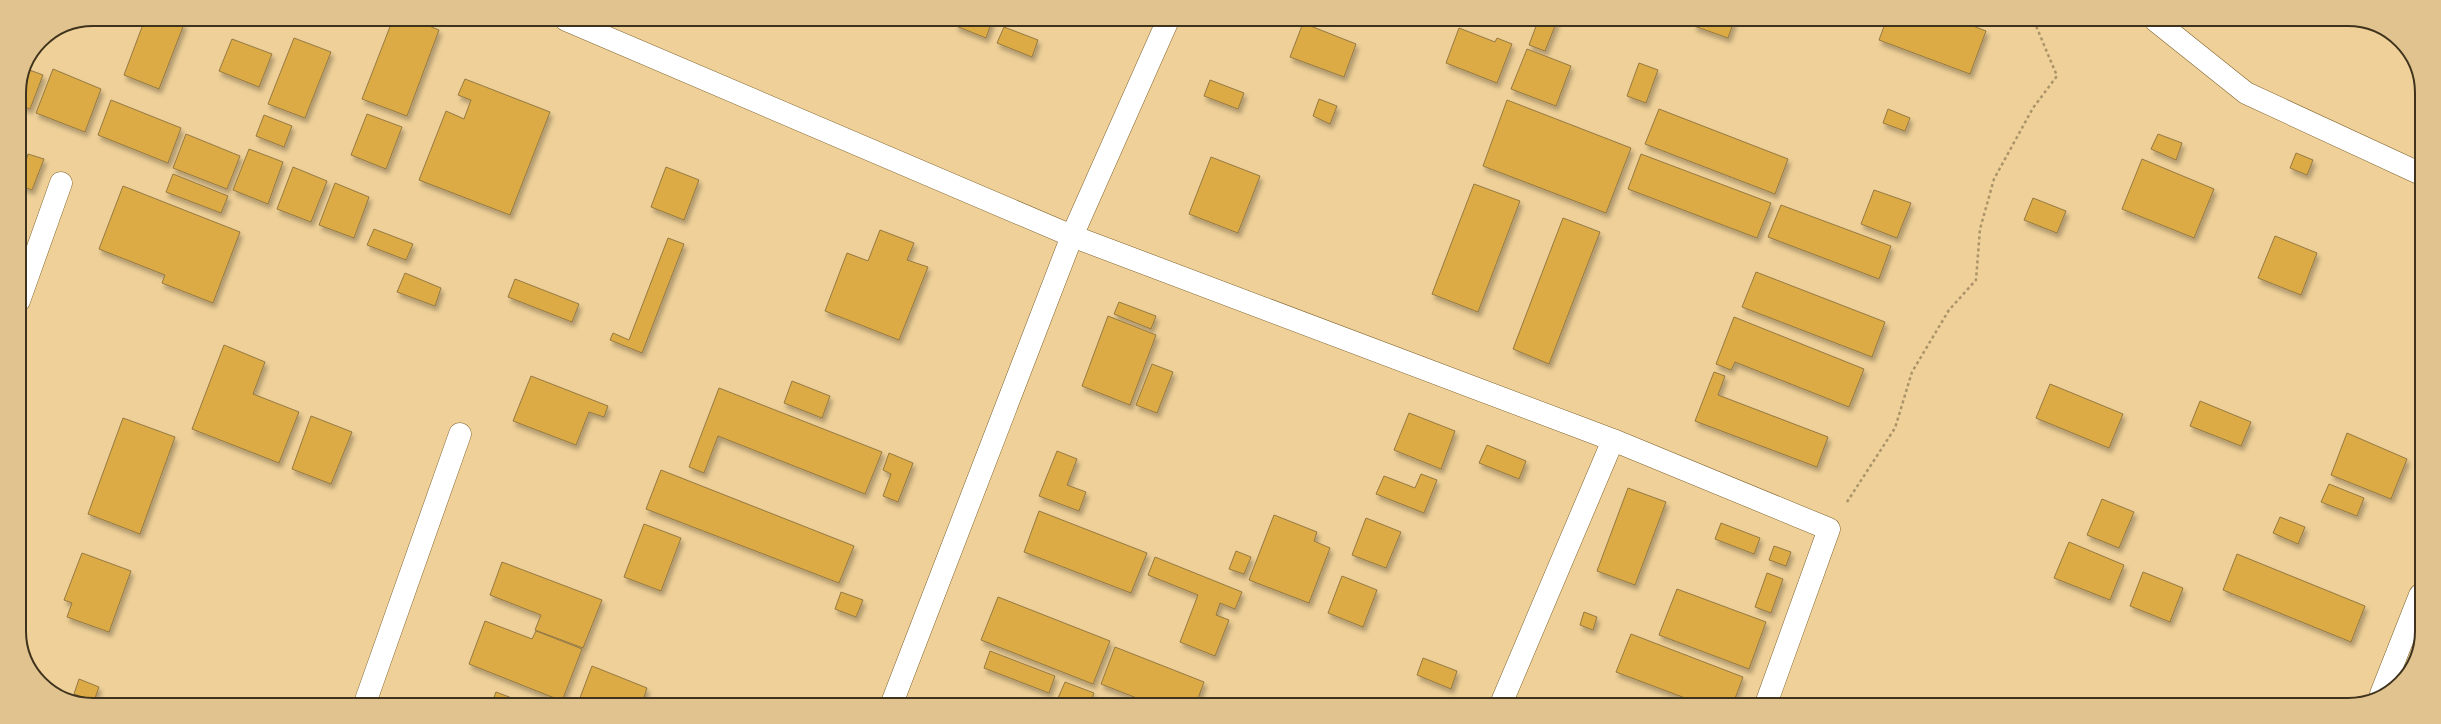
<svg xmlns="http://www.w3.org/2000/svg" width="2441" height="724" font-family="Barlow,sans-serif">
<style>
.building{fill:#dcab44;stroke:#957943;filter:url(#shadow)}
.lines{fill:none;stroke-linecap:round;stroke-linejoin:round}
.minor-casing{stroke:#80652f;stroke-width:23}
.path{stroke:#ab9469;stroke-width:2.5;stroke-dasharray:3 3;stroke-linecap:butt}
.minor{stroke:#fff;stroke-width:22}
.rim{fill:none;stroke:#3f331d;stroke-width:2}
</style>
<defs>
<filter id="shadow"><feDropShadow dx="2.5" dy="4.5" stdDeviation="2" flood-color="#0004"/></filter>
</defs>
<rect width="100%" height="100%" fill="#eed098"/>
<!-- building -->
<path class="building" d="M145 19H171L184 24 159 89 124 75Z
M393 19H412L439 30 407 116 362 99Z
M958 20H990L992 21 986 38 956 26Z
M1538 21H1557L1545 51 1529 45Z
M1696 21H1734L1728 38 1694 26Z
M1886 21H1960L1986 31 1970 74 1879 40Z
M1303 23 1356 44 1344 77 1290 57Z
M1004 27 1038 40 1032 57 997 43Z
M1459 28 1495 42 1497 38 1512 44 1497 83 1446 63Z
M294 38 331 52 305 118 268 104Z
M232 39 272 54 259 87 219 71Z
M1527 49 1571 66 1556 106 1511 89Z
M1639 63 1658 70 1646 103 1627 96Z
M24 68 43 75 30 109 19 105Z
M53 69 101 89 85 132 36 113Z
M465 79 550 112 510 215 419 180 446 111 464 119 471 100 458 95Z
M1210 80 1244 93 1238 109 1204 96Z
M1319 99 1337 106 1330 124 1313 116Z
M111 100 181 128 168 163 98 135Z
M1507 100 1631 148 1606 213 1483 166Z
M1659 109 1788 159 1775 194 1645 144Z
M1888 109 1910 118 1905 131 1883 123Z
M367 114 402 127 386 169 351 155Z
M264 115 292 126 284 147 256 136Z
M186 134 240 156 227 189 173 168Z
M2158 134 2182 143 2176 160 2151 149Z
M249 149 283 162 268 204 233 190Z
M2296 153 2313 160 2307 175 2290 168Z
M28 154 44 159 32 190 19 185Z
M1641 154 1771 203 1757 238 1628 189Z
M1211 157 1260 176 1238 233 1189 214Z
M2142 159 2214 189 2194 238 2122 209Z
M293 167 327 181 311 222 277 209Z
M666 167 699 180 684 220 651 207Z
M173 174 228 196 221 213 166 192Z
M335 183 369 197 354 238 319 225Z
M1474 184 1520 201 1478 312 1432 294Z
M123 186 240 232 213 303 162 283 165 275 99 249Z
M1874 190 1911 203 1897 238 1861 224Z
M2033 198 2066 211 2057 233 2024 220Z
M1781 205 1891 246 1879 279 1768 237Z
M1563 218 1600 232 1549 364 1513 349Z
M374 229 413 244 406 260 367 245Z
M880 230 914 243 907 260 928 267 899 340 825 311 847 253 868 261Z
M2275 236 2317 253 2301 295 2258 278Z
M668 238 684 244 642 353 610 340 613 333 629 340Z
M1756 272 1885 322 1872 357 1742 307Z
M405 273 441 288 435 306 397 292Z
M515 279 579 304 572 322 508 297Z
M1119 302 1156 316 1151 329 1114 314Z
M1108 316 1156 335 1130 405 1082 386Z
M1734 317 1864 369 1849 407 1735 362 1731 370 1716 364Z
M224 345 265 362 253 394 299 412 279 463 192 429Z
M1152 364 1173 372 1157 413 1136 405Z
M1714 372 1725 376 1718 395 1828 437 1817 467 1695 421Z
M531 376 608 406 604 417 589 412 576 445 513 421Z
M792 381 830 396 822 418 784 403Z
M2050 384 2123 414 2109 448 2036 418Z
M719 388 882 452 865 494 718 436 704 473 689 467Z
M2200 401 2251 422 2241 446 2190 426Z
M1409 413 1455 431 1441 469 1394 450Z
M311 416 352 432 331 484 292 469Z
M123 418 175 437 140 534 88 514Z
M2347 433 2407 459 2391 499 2331 475Z
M1487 445 1526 461 1519 479 1479 463Z
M1057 451 1077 459 1067 485 1086 492 1079 511 1039 496Z
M889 453 913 463 898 502 883 496 891 474 883 470Z
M661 470 854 546 839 583 646 509Z
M1421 474 1437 480 1424 513 1376 494 1384 476 1415 488Z
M2329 484 2364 498 2357 516 2321 502Z
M1628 488 1666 502 1635 585 1597 571Z
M2102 499 2134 512 2119 548 2087 535Z
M1039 511 1147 553 1131 593 1024 552Z
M1274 515 1317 532 1314 541 1330 548 1309 603 1249 580Z
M2280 517 2305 527 2298 544 2273 533Z
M1366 518 1401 532 1386 568 1352 555Z
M1721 523 1760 538 1754 554 1715 539Z
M644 524 681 538 661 591 624 577Z
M2069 542 2124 565 2110 600 2054 578Z
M1774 546 1791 552 1786 566 1769 560Z
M1236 551 1251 557 1244 574 1229 569Z
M82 553 131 571 109 632 67 617 72 603 64 600Z
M2237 554 2365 606 2351 642 2223 590Z
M1155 557 1242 592 1235 609 1220 603 1216 615 1229 620 1215 656 1180 642 1198 595 1148 575Z
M502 562 602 600 583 648 535 630 541 615 490 595Z
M2143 572 2183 588 2170 622 2130 606Z
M1767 573 1783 579 1771 613 1755 607Z
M1342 576 1377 590 1363 627 1328 613Z
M1677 589 1766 622 1749 669 1659 635Z
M841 592 863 600 856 617 835 609Z
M998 597 1110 641 1093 684 981 640Z
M1584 612 1597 617 1593 630 1580 625Z
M485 621 532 639 536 631 582 649 562 701 469 664Z
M1631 634 1743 677 1733 704H1701L1616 672Z
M1115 647 1204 682 1196 704H1152L1101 684Z
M990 651 1055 676 1049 693 984 668Z
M1423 658 1457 671 1451 689 1417 675Z
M592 666 647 688 642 703H578Z
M79 679 99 687 94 701 74 694Z
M1065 682 1094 693 1090 704H1072L1058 698Z
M496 692 525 703H492Z
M1548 698 1564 704H1546Z"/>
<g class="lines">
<defs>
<path id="minor" d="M566 20 1072 236 1613 440 1829 529 1766 704
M2156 21 2246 93 2421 174
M19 301 61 183
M2381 694 2420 595
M365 703 460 434
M892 703 1072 236 1168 20
M1501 704 1613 440"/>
</defs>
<!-- minor casing -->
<use href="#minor" class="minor-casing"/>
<!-- path -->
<path class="path" d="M1847 502 1895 428 1912 372 1949 310 1976 280 1980 229 1994 179 2033 108 2057 76 2034 21"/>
<!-- minor -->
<use href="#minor" class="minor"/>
</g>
<!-- crop -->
<path d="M0 0H2441V724H0ZM93 26H2348A67 67 0 0 1 2415 93V631A67 67 0 0 1 2348 698H93A67 67 0 0 1 26 631V93A67 67 0 0 1 93 26Z" fill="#e0c38e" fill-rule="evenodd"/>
<path class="rim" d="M93 26H2348A67 67 0 0 1 2415 93V631A67 67 0 0 1 2348 698H93A67 67 0 0 1 26 631V93A67 67 0 0 1 93 26Z"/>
</svg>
